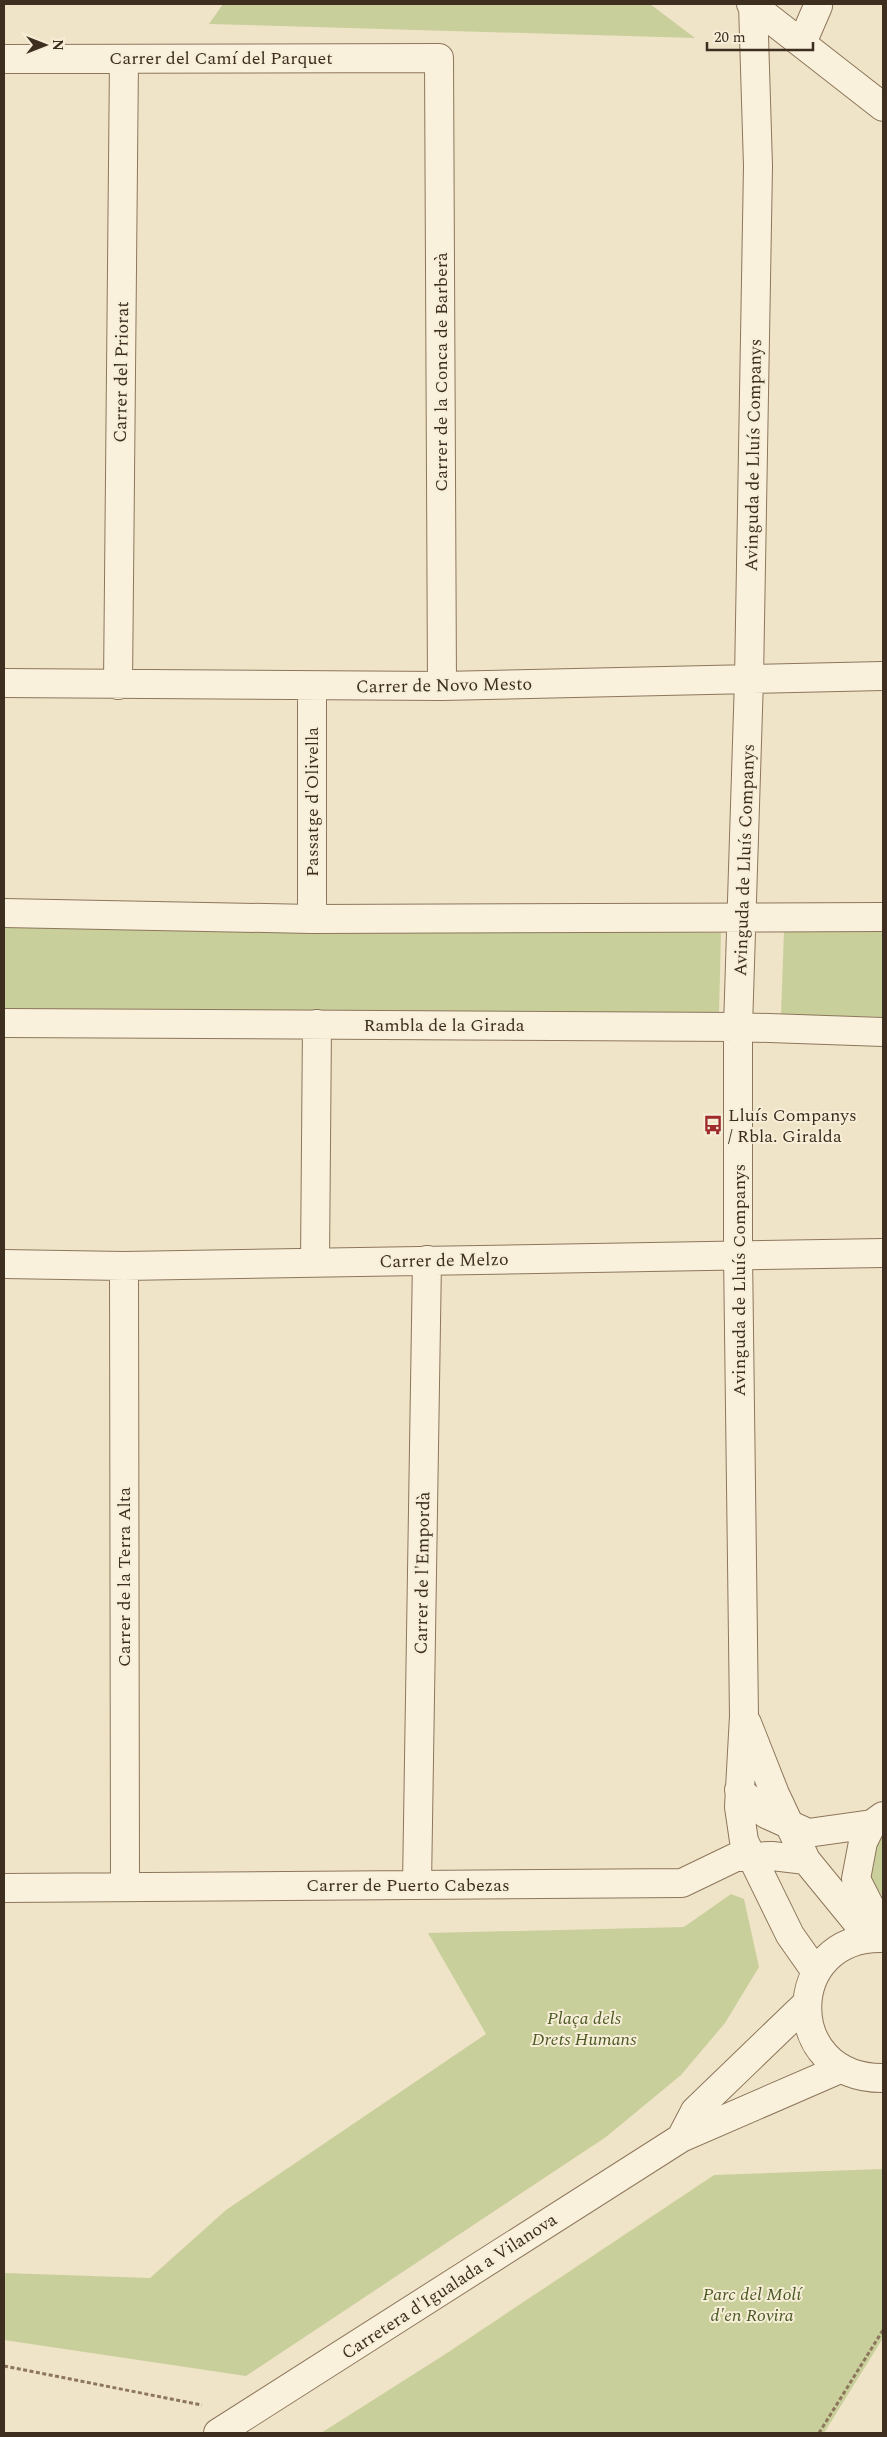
<svg xmlns="http://www.w3.org/2000/svg" width="887" height="2437" font-family="Spectral,serif">
<style>
.green{fill:#c9cf9b}
.lines{fill:none;stroke-linecap:round;stroke-linejoin:round}
.minor-casing{stroke:#8d765c;stroke-width:30}
.path{stroke:#8d765c;stroke-width:3;stroke-dasharray:4 2.5;stroke-linecap:butt}
.minor{stroke:#faf1dc;stroke-width:28}
.labels{text-anchor:middle;stroke-width:4;stroke-linejoin:round;paint-order:stroke}
.street-label{font-size:18px;fill:#3d2e20;stroke:#f7eed8}
.poi-label{font-size:18px;fill:#3d2e20;stroke:#f7eed8;text-anchor:start}
.park-label{font-size:18px;font-style:italic;fill:#4d5a26;stroke:#f7eed8}
</style>
<rect width="100%" height="100%" fill="#f0e4c8"/>
<!-- green -->
<path class="green" d="M223 4H650L695 38 209 24Z
M4 924 721 933 719 1014 4 1009Z
M883 929V1017L781 1015 784 930Z
M883 1835V1897L865 1870Z
M731 1894 744 1899 759 1967 725 2023 681 2075 606 2137 246 2376 4 2340V2273L150 2278 226 2210 486 2034 428 1933 684 1927Z
M883 2169V2338L824 2433H321L444 2355 714 2175Z"/>
<g class="lines">
<defs>
<path id="minor" d="M751 4 883 107
M753 4 758 166 749 679 738 1027V1254L744 1716 739 1807 744 1841 790 1935 816 1972
M802 43 818 6
M4 59 439 58 442 686
M4 683 442 686 883 676
M118 685 124 59
M312 686V919
M4 913 312 919 883 917
M4 1023 738 1027 883 1032
M315 1262 317 1024
M4 1264 124 1266 883 1253
M124 1266 125 1887
M747 1723 775 1794 806 1860 869 1937
M739 1790 766 1814 808 1833 872 1824 883 1816
M872 1824 863 1842 856 1879 883 1932
M417 1885 427 1260
M4 1888 682 1883 736 1857 772 1856 806 1860
M883 1938C783 1935 781 2079 883 2078
M681 2138 695 2111 806 2004
M218 2433 681 2138 840 2069"/>
</defs>
<!-- minor casing -->
<use href="#minor" class="minor-casing"/>
<!-- path -->
<path class="path" d="M4 2366 202 2405
M819 2433 883 2330"/>
<!-- minor -->
<use href="#minor" class="minor"/>
</g>
<!-- icons -->
<defs>
<symbol id="bus-bare" viewBox="-9 -9 18 18"><path d="M-5-6H5V4H4V6H2V4H-2V6H-4V4H-5ZM-3.5-4V0h7V-4ZM-3.5 1.2v1.5H-2V1.2ZM2 1.2v1.5H3.5V1.2Z" fill="#9e2a2b" stroke="#f7eed8" stroke-width="2.5" paint-order="stroke"/></symbol>
</defs>
<g fill-rule="evenodd">
<use href="#bus-bare" x="699" y="1111" width="28" height="28"/>
</g>
<g class="labels">
<!-- street labels -->
<g class="street-label">
<text x="221" y="64">Carrer del Camí del Parquet</text>
<text transform="translate(121 372) rotate(-89)" y="6">Carrer del Priorat</text>
<text transform="translate(441 372) rotate(-90)" y="6">Carrer de la Conca de Barberà</text>
<text transform="translate(753 455) rotate(-89)" y="6">Avinguda de Lluís Companys</text>
<text transform="translate(444 685) rotate(-1)" y="6">Carrer de Novo Mesto</text>
<text transform="translate(312 802) rotate(-90)" y="6">Passatge d'Olivella</text>
<text transform="translate(744 860) rotate(-88)" y="6">Avinguda de Lluís Companys</text>
<text x="444" y="1031">Rambla de la Girada</text>
<text transform="translate(444 1260) rotate(-1)" y="6">Carrer de Melzo</text>
<text transform="translate(739 1280) rotate(-90)" y="6">Avinguda de Lluís Companys</text>
<text transform="translate(422 1573) rotate(-89)" y="6">Carrer de l'Empordà</text>
<text transform="translate(124 1577) rotate(-90)" y="6">Carrer de la Terra Alta</text>
<text x="408" y="1891">Carrer de Puerto Cabezas</text>
<text transform="translate(449 2286) rotate(-33)" y="6">Carretera d'Igualada a Vilanova</text>
</g>
<!-- poi labels -->
<g class="poi-label">
<text x="728" y="1121">Lluís Companys<tspan x="728" dy="21">/ Rbla. Giralda</tspan></text>
</g>
<!-- park labels -->
<g class="park-label">
<text x="584" y="2024">Plaça dels<tspan x="584" dy="21">Drets Humans</tspan></text>
<text x="752" y="2300">Parc del Molí<tspan x="752" dy="21">d'en Rovira</tspan></text>
</g>
</g>
<!-- border -->
<rect width="887" height="2437" fill="none" stroke="#3d2e20" stroke-width="10"/>
<!-- north arrow -->
<g transform="translate(45 45) rotate(90)" stroke="#f7eed8" stroke-width="4" paint-order="stroke">
<path d="M0-4L9 19L0 12L-9 19Z" fill="#3d2e20"/>
<text y="-8" font-size="14" font-weight="bold" text-anchor="middle" fill="#3d2e20">N</text>
</g>
<!-- scale -->
<path d="M707 42v8h106v-8" fill="none" stroke="#3d2e20" stroke-width="2.5"/>
<text x="714" y="42" font-size="15" fill="#3d2e20" stroke="#f7eed8" stroke-width="4" paint-order="stroke">20 m</text>
</svg>
